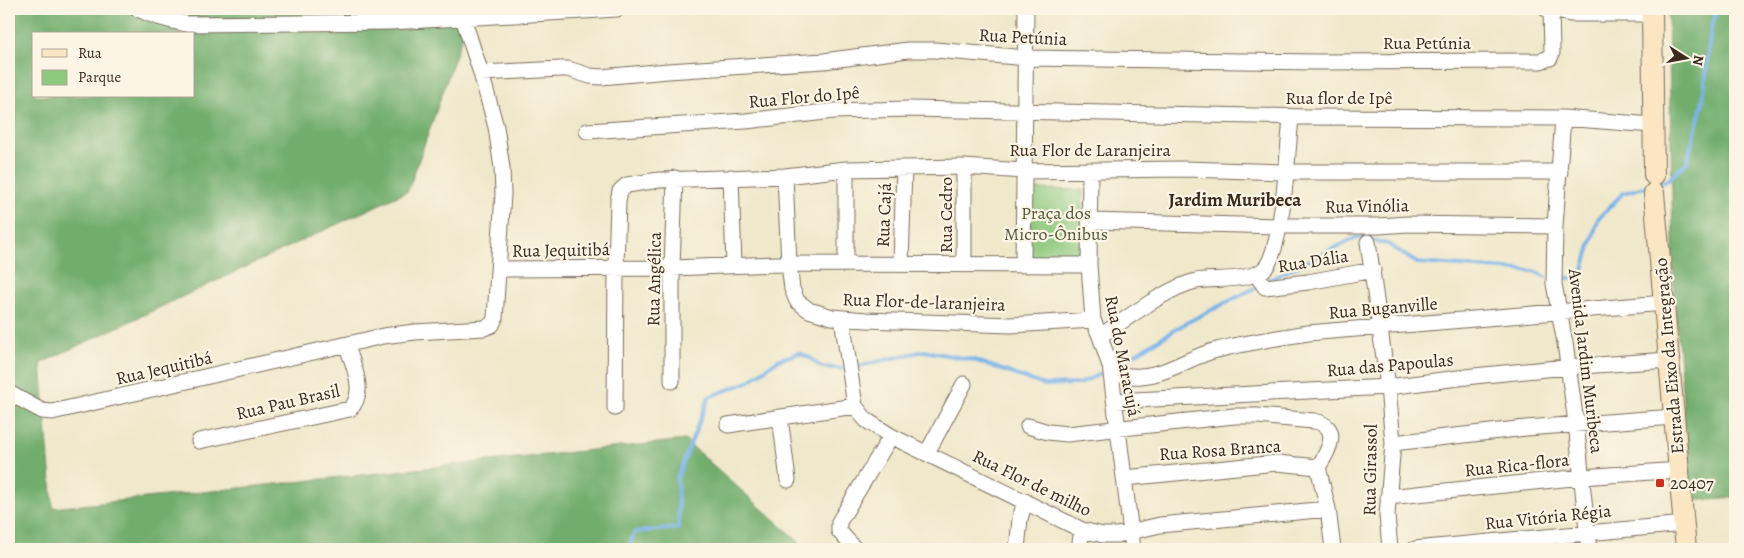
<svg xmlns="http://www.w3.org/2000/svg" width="1744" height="558" font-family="Alegreya,serif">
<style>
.green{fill:#8cc97e;stroke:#647a4e}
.forest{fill:#71ad6d;stroke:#566c46;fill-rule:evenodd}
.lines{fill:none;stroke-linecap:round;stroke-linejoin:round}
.stream{stroke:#77b2e8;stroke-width:4}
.street-casing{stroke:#7a6c5b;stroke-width:17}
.secondary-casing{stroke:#7a6c5b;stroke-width:22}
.street{stroke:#fff;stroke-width:15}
.secondary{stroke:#fbe6c4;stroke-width:20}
.poi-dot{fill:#c8321e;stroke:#fcf5e5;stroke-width:2}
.labels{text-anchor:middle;stroke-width:4.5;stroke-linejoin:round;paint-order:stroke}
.street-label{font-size:18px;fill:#3b2a1e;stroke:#fcf5e5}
.park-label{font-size:18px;fill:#535a3b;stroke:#fcf5e5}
.poi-label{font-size:18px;fill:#3b2a1e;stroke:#fcf5e5;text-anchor:start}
.neighbourhood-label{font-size:19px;font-weight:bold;fill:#3b2a1e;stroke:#fcf5e5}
</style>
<rect width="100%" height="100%" fill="#fcf5e5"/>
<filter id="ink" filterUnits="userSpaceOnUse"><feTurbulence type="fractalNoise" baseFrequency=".02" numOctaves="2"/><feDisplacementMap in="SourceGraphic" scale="10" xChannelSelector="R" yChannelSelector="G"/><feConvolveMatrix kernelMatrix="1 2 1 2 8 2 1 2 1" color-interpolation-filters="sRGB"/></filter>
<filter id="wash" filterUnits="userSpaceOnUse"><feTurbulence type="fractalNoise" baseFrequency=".0096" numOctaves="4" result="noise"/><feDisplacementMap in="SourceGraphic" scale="20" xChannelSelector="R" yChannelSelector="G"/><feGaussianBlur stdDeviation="1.12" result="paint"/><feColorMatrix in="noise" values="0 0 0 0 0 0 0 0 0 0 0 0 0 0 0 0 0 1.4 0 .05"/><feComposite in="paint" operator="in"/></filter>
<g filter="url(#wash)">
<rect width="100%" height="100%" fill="#f0e8cb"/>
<!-- green -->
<path class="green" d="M1030 189 1083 190 1081 257H1029Z"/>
<!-- forest -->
<path class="forest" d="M9 9H472L408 191 41 363 53 508 685 440 807 549H9ZM34 34H194V96H34Z
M1668 9H1735V497L1691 501 1674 289Z"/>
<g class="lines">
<!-- stream -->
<path class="stream" d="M1561 278H1577L1582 273 1598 219 1623 193 1668 180 1687 162 1703 101 1711 27 1718 9
M1269 280 1357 237 1388 244 1417 263 1534 271 1546 277
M854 367 924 351 974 360 1044 385 1079 384 1106 371
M1114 367 1186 323 1259 286
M628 549 635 532 679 528 677 478 709 397 748 382 778 360 799 353 810 358 821 367 846 369"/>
</g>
</g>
<g filter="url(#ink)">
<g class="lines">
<defs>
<path id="street" d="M138 9C154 17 170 21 187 24L391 22 617 9
M1546 9 1570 14H1652
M481 73 561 69H568L590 76 601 77 668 71 824 61 908 50H935L1026 58 1317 62 1540 61 1550 58 1552 53 1551 9
M1563 118 1555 226 1554 284 1565 343 1576 423 1589 549
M587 131 746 121 834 111 909 109 1308 117 1563 118 1653 125
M846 169V263
M1090 170 1089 265 1093 320 1100 336 1110 366 1133 549
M785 176 789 264 792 289 797 301 809 310 832 317 866 320 1011 325 1093 320
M731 177 734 265
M1090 221 1279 226H1379L1408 224 1555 226
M1368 242 1388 387 1393 443 1387 515 1390 549
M964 263V167
M901 264 904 168
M1023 264 1026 9
M498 269 672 268 776 264 1089 265
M1256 274 1265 287 1308 282 1373 270
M842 318 855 406 866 420 891 436 1082 530 1103 535H1117L1160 525 1328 509
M1100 336C1125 320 1168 287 1196 281 1213 278 1255 282 1266 267 1283 245 1288 148 1291 117
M1111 373C1121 375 1131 377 1141 376 1169 374 1191 356 1217 350 1247 342 1277 338 1308 333L1664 303
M672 381V268L675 178
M9 393 42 411 52 412 383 336 415 332 484 328 492 325 495 318 503 194 502 168 496 127 481 73 460 9
M1115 401 1388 387 1474 376 1567 367 1669 360
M615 408 616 268 618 201 620 191 627 185 659 180 785 176 846 169 964 167 1025 171 1183 169 1285 172H1560
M780 417 788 480
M728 425 855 406
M1028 426 1048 432 1067 434 1234 416H1257L1314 421C1342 426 1329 451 1318 467
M199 441 350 409C367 393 353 365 347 346
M1393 443 1526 428 1674 417
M927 453 964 384
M1318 467 1328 509 1333 549
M1125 478 1277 463 1318 467
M1388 497 1582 477 1679 470
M855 549 839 531V522L891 436
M1017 549 1020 519 1025 501
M1079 549 1082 530
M1415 549 1684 524"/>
<path id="secondary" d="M1652 9 1654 175
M1654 193 1686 549"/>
</defs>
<!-- street casing -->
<use href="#street" class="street-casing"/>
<!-- secondary casing -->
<use href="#secondary" class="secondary-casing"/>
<!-- street -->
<use href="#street" class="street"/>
<!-- secondary -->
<use href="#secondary" class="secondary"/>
</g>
</g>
<!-- markers -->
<rect class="poi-dot" x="1655" y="478" width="10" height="10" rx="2.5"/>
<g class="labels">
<!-- street labels -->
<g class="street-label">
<text transform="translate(1023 37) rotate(3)" y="6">Rua Petúnia</text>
<text x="1427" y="49">Rua Petúnia</text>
<text transform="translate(804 97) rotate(-5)" y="6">Rua Flor do Ipê</text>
<text x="1339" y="104">Rua flor de Ipê</text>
<text x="1090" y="156">Rua Flor de Laranjeira</text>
<text transform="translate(1367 206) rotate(-1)" y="6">Rua Vinólia</text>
<text transform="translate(884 215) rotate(-88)" y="6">Rua Cajá</text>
<text transform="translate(946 215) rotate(-90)" y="6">Rua Cedro</text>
<text transform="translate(561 250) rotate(-1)" y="6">Rua Jequitibá</text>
<text transform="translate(1313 261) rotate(-9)" y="6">Rua Dália</text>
<text transform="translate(654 279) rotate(-89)" y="6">Rua Angélica</text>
<text transform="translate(924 302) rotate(2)" y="6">Rua Flor-de-laranjeira</text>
<text transform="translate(1383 308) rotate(-5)" y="6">Rua Buganville</text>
<text transform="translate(1123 356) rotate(79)" y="6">Rua do Maracujá</text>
<text transform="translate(1669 356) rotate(-95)" y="6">Estrada Eixo da Integração</text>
<text transform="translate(1586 361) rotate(83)" y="6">Avenida Jardim Muribeca</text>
<text transform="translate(1390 365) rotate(-5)" y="6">Rua das Papoulas</text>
<text transform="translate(164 368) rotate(-13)" y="6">Rua Jequitibá</text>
<text transform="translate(288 402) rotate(-13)" y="6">Rua Pau Brasil</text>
<text transform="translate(1220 450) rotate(-4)" y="6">Rua Rosa Branca</text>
<text transform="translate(1517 465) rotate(-6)" y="6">Rua Rica-flora</text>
<text transform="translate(1370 470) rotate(-89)" y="6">Rua Girassol</text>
<text transform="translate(1032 483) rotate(26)" y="6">Rua Flor de milho</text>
<text transform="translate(1548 517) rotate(-6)" y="6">Rua Vitória Régia</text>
</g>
<!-- park labels -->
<g class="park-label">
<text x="1056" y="219">Praça dos<tspan x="1056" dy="21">Micro-Ônibus</tspan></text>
</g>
<!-- poi labels -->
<g class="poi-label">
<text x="1670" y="489">20407</text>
</g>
<!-- neighbourhood labels -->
<g class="neighbourhood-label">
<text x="1235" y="206">Jardim Muribeca</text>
</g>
</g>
<!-- margin -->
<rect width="1744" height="558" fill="none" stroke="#fcf5e5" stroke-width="30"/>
<!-- legend -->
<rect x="32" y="32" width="162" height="65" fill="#fcf5e5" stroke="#afa495"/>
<rect x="42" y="49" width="25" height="8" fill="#fbe6c4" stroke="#afa495"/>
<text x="78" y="58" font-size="15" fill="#3b2a1e">Rua</text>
<rect x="42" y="70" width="25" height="15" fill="#8cc97e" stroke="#afa495"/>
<text x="78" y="82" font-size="15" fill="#3b2a1e">Parque</text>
<!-- north arrow -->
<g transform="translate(1686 58) rotate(101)" stroke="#fcf5e5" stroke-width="4" paint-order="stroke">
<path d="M0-4L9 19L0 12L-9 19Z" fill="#3b2a1e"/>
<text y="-8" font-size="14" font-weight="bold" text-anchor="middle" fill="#3b2a1e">N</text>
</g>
</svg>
